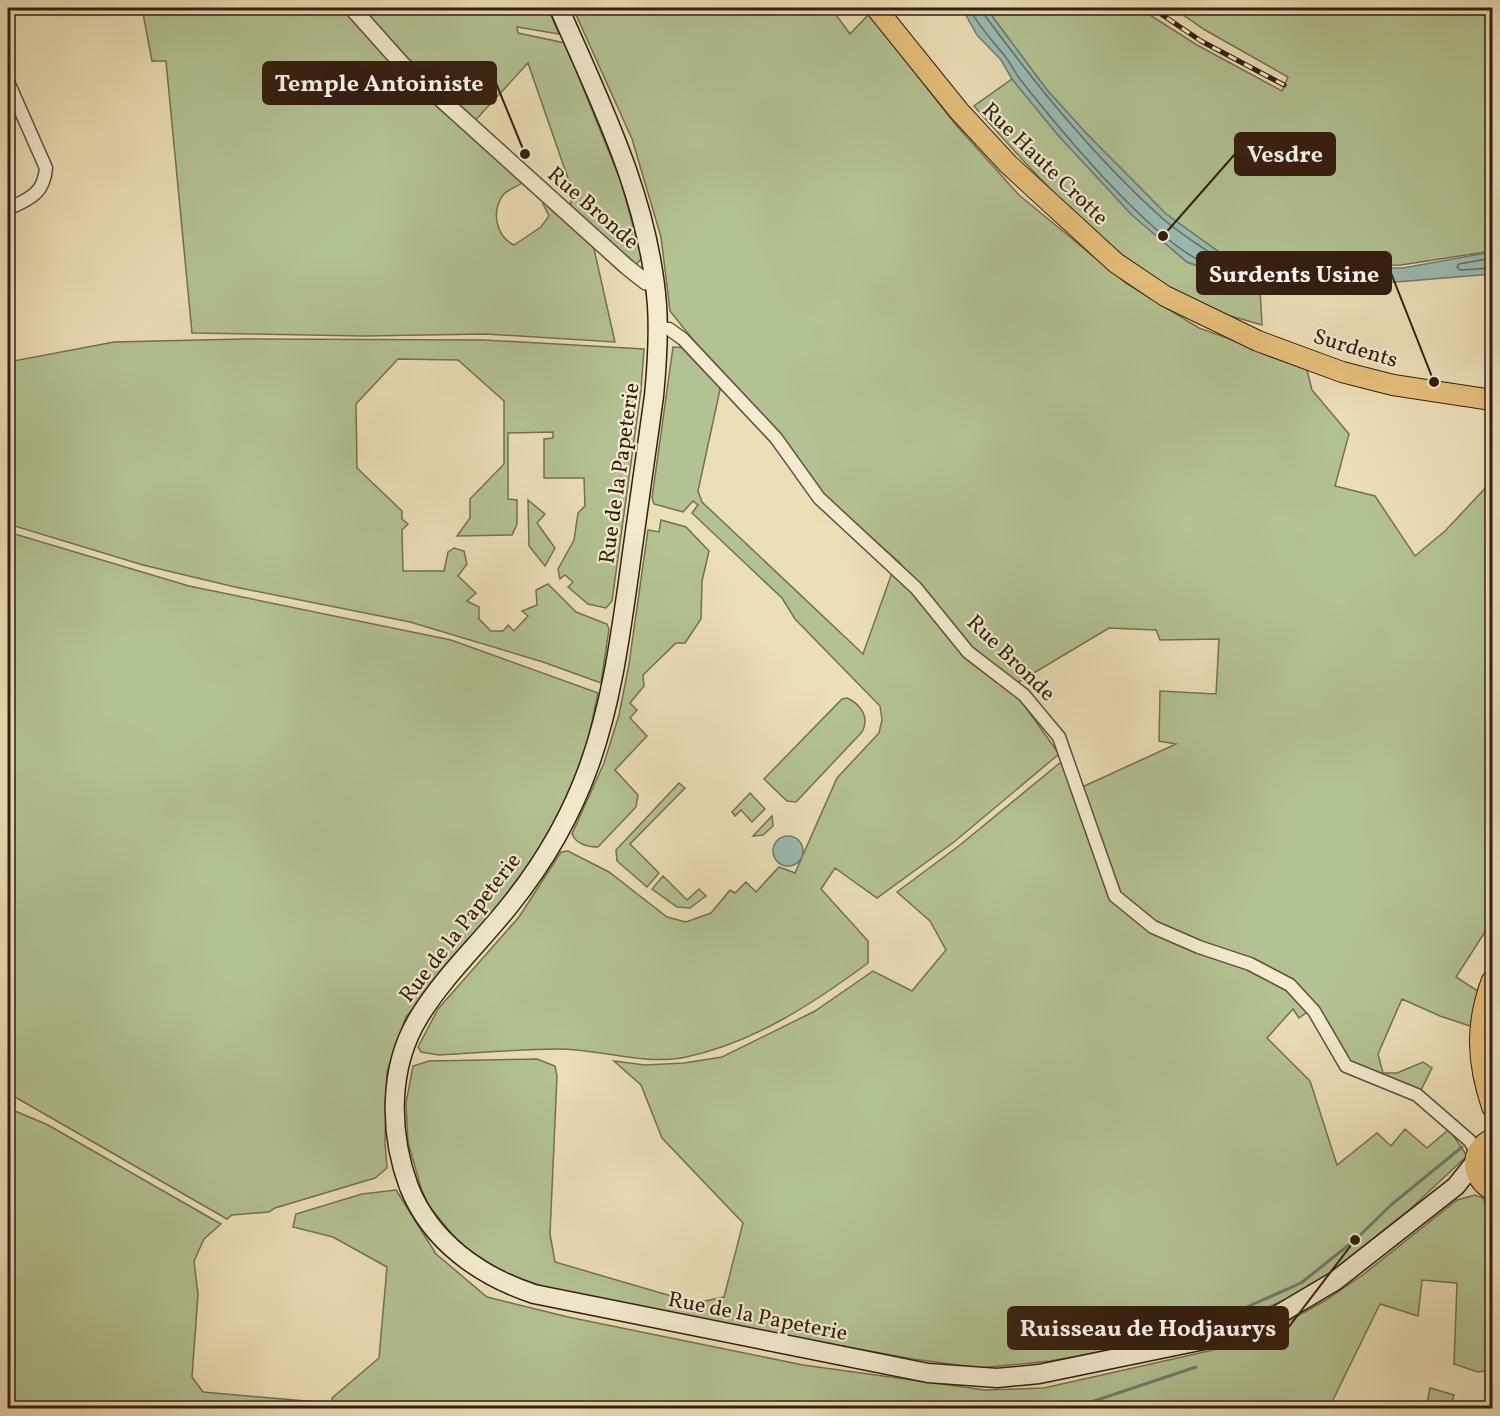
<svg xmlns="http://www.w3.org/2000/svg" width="1500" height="1416" font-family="Vollkorn,serif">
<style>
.green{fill:#b3c292;stroke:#747051;stroke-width:1.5}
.water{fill:#99bbb2;stroke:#717c71;stroke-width:1.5}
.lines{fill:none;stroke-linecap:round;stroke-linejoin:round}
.shore{stroke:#666c61;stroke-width:1.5}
.stream{stroke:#717c71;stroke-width:3}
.minor-casing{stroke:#624e3a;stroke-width:15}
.tertiary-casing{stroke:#624e3a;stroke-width:18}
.secondary-casing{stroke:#341e10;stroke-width:21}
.primary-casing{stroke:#341e10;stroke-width:22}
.minor{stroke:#f3ead0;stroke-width:12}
.tertiary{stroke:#f3ead0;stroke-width:15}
.secondary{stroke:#f3ead0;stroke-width:18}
.primary{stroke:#e6bf7b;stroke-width:20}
.rail-casing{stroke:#341e10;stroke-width:5}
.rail{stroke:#f3ead0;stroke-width:3;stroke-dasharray:9;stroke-linecap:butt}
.labels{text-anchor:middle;stroke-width:4.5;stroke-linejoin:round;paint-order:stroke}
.street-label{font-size:22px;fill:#341e10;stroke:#f3ead0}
.leader{fill:none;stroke:#341e10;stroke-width:2}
.callout-dot{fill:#341e10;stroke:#f3ead0;stroke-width:2}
.callout{fill:#341e10;stroke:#341e10;stroke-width:2}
.callout-label{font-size:24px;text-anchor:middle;font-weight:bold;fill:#fff}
</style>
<rect width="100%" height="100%" fill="#ecdeb6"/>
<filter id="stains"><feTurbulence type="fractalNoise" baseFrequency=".00333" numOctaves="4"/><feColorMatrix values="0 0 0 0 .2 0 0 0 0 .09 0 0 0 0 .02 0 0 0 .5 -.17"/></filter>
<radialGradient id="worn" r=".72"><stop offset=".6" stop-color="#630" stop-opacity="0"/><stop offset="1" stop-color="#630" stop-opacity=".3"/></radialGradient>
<!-- green -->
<path class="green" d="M142 8H347L524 182C518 186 507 190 503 195 491 212 496 236 514 245L541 227 549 216 543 204 547 200 592 240 615 342 486 334 364 336 192 333 166 61H152Z
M357 8H548L559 34 517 27 518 33 565 43 621 182 642 258 635 266 594 227 570 210 572 190 528 63 471 125Z
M573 8H831L850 34 869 14 956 125 1019 195 1127 284 1199 328 1306 366 1312 390 1349 434 1335 486 1375 496 1415 556 1445 531 1492 481V921L1456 977 1481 993 1473 1027 1440 1016 1402 999 1378 1054 1383 1073H1397L1423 1062 1432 1068 1419 1094 1348 1065 1321 1013 1242 957 1162 926 1137 911 1117 889 1078 789 1176 744 1159 741 1160 691 1216 694 1219 639 1160 640 1156 630 1109 628 1017 683 969 647 899 562 827 498 790 447 709 360 670 311 661 237 632 139Z
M986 8H1139L1197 45 1282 91 1288 77 1205 30 1173 8H1492V251L1401 265 1261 268 1233 262 1166 214 1085 132 1047 90Z
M1012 79 1058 135 1132 215 1187 262 1260 289 1262 325C1238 317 1207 312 1184 298 1104 252 1035 175 974 106Z
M243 339 484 340 644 349 641 390 612 601 606 608 588 604 568 587 573 582 565 575 560 579 558 569 574 540 578 513 585 506 584 478H544V439L553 438V432L508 433V499L517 500V524L512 535 457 536 470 518V499L504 464V401L458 360 398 359 356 404 357 468 402 511V519L408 524 402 530 403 571H444L448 552 454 548 464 551 467 564 458 576 476 593 467 601 479 607V619L491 631H503L508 625 514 631 528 616 522 611 537 605 536 590 548 584 576 612 607 624 609 629 601 683 543 662 410 622 235 587 143 565 8 524V362L114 342Z
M673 347 688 348 721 385 698 491 702 502 863 654 893 570 1012 688 1059 754 954 842 877 898 835 868 821 889 868 941V963C814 1003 753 1043 686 1057 645 1066 600 1049 558 1049 519 1049 479 1053 439 1055L421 1052 418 1047 438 1009 519 917 561 852 568 851 609 872 667 917 686 922 711 913 730 890 735 893 746 882 756 892 779 867 795 873 837 778 879 733 882 720 880 706 795 619 782 598 692 513 698 505 693 501 683 512 654 504 652 498Z
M528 500 545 514 537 523 555 548 545 566 529 546Z
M661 520 686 527 709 551 702 581 701 619 685 643H676L643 675 644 686 630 703 637 710 630 718 647 736 615 770 638 795 636 807 598 847C588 847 576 844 572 834L604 763 619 715 629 664 648 530 659 532Z
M8 532 189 586 451 640 598 693 584 759 550 834 503 905 406 1017 387 1072 385 1142 387 1168 375 1178 275 1208 269 1212 232 1215 227 1219 8 1093Z
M847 698C861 704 870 718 862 732L796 802 787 801 764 779 842 699Z
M1061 762 1112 900 1169 939 1248 966 1296 997 1309 1011 1299 1018 1293 1009 1267 1038 1310 1081 1337 1165 1377 1133 1391 1146 1405 1129 1427 1148 1449 1129 1467 1156 1409 1210 1311 1288 1224 1327 1218 1315 1213 1317V1331L1050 1361 980 1368 913 1359 696 1319 558 1291 499 1272 465 1250 429 1206 421 1188 408 1142 406 1103 413 1066 429 1061 537 1059 555 1066 557 1076 550 1234 555 1262 695 1303 724 1297 743 1223 662 1138 641 1085 614 1061 645 1065 684 1063 722 1057 815 1011 873 971 912 991 946 950 930 921 897 892 960 845Z
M679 783 685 788 630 844 659 873 647 887 617 861 616 850Z
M750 793 765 809 752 822 741 810 735 816 732 812Z
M772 816 773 826 763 835 753 836Z
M663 876 687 900 699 889 706 896 690 908 677 907 652 889Z
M8 1108 48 1125 221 1224 204 1239 194 1261 198 1294 192 1377 203 1392 317 1402 319 1408H8Z
M396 1190 436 1254 487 1297 568 1317 803 1365 985 1390 1044 1388 1253 1341 1326 1300 1364 1274 1457 1200 1475 1195 1483 1198 1492 1217V1370L1478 1372 1454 1364 1457 1283 1422 1280 1418 1316 1380 1304 1329 1408H334L332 1398 379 1358 387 1267 333 1237 293 1227 296 1214 362 1194Z
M1430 1388 1454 1395 1450 1408H1426Z"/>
<!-- water -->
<path class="water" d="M962 8H986L1047 90 1085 132 1166 214 1233 262 1261 268H1403L1492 252V274L1336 287 1260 289 1187 262 1132 215 1058 135 1012 79 1001 60 977 35Z
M773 851a15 15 0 1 1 30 0a15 15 0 1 1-30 0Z"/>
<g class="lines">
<!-- shore -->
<path class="shore" d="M969 8C980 28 990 38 1004 55 1010 62 1014 71 1019 78 1053 121 1172 269 1225 268V264C1205 248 1181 235 1162 218 1094 157 1037 86 983 13L982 8
M1492 258 1459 264 1457 267 1460 270 1492 268
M1245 271 1261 274 1359 273 1362 276 1360 279C1323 282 1277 290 1242 276V273Z"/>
<!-- stream -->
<path class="stream" d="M1213 1322 1301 1283 1355 1240 1391 1205 1462 1147
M1073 1408 1196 1367"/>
<defs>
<path id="minor" d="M8 82 46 168C44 194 29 199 8 209
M658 328 669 329 683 339 776 438 819 498 916 588 968 652 1024 695 1059 737 1115 896 1153 927 1199 947 1250 964 1290 985 1314 1011 1346 1066 1417 1095 1470 1141 1477 1154"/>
<path id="tertiary" d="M352 8 402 64 627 267 646 282 655 284"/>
<path id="secondary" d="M559 8C601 104 649 199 657 305 659 335 657 365 654 396 646 455 637 515 629 575 620 639 611 705 589 766 571 816 543 864 510 905 480 943 444 976 419 1017 388 1067 389 1133 409 1187 431 1242 480 1276 534 1294L928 1373 997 1378 1039 1374 1214 1338 1276 1316 1335 1281 1456 1186 1475 1162"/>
<path id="primary" d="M876 8 959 111 1008 164 1116 263 1165 296 1258 341 1342 372 1393 385 1492 400
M1492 980C1475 1025 1477 1062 1492 1107
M1492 1139C1468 1150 1471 1179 1492 1190"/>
</defs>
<!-- minor casing -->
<use href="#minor" class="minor-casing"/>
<!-- tertiary casing -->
<use href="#tertiary" class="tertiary-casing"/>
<!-- secondary casing -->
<use href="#secondary" class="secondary-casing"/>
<!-- primary casing -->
<use href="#primary" class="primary-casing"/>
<!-- minor -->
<use href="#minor" class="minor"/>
<!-- tertiary -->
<use href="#tertiary" class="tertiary"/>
<!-- secondary -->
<use href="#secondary" class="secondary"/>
<!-- primary -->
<use href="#primary" class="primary"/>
<defs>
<path id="rail" d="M1152 8 1201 41 1284 85"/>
</defs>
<!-- rail casing -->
<use href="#rail" class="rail-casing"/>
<!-- rail -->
<use href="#rail" class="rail"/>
</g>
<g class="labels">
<!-- street labels -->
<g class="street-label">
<text transform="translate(1046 163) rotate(44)" y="8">Rue Haute Crotte</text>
<text transform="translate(594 207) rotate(41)" y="8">Rue Bronde</text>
<text transform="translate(1356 347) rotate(17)" y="8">Surdents</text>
<text transform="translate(618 473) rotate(-82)" y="8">Rue de la Papeterie</text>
<text transform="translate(1012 657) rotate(44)" y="8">Rue Bronde</text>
<text transform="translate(459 927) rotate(-52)" y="8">Rue de la Papeterie</text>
<text transform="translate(758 1315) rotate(11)" y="8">Rue de la Papeterie</text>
</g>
</g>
<!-- callouts -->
<path class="leader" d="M525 154L496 83M1163 236L1235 154M1434 382L1391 273M1355 1240L1288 1328"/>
<g class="callout-dot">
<circle cx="525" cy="154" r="6"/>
<circle cx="1163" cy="236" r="6"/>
<circle cx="1434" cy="382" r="6"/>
<circle cx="1355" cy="1240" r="6"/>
</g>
<g class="callout">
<rect x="263" y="62" width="233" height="42" rx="6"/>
<rect x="1235" y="133" width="100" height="42" rx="6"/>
<rect x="1197" y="252" width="194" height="42" rx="6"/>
<rect x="1008" y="1307" width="280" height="42" rx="6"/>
</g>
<g class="callout-label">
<text x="379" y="91">Temple Antoiniste</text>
<text x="1285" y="162">Vesdre</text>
<text x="1294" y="282">Surdents Usine</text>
<text x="1148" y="1336">Ruisseau de Hodjaurys</text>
</g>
<!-- margin -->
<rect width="1500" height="1416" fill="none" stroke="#ecdeb6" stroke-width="30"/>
<rect x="9" y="9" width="1482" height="1398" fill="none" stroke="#341e10" stroke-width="3"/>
<rect x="15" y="15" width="1470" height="1386" fill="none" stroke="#341e10" stroke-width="1.5"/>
<rect width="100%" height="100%" filter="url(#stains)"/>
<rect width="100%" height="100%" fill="url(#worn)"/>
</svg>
